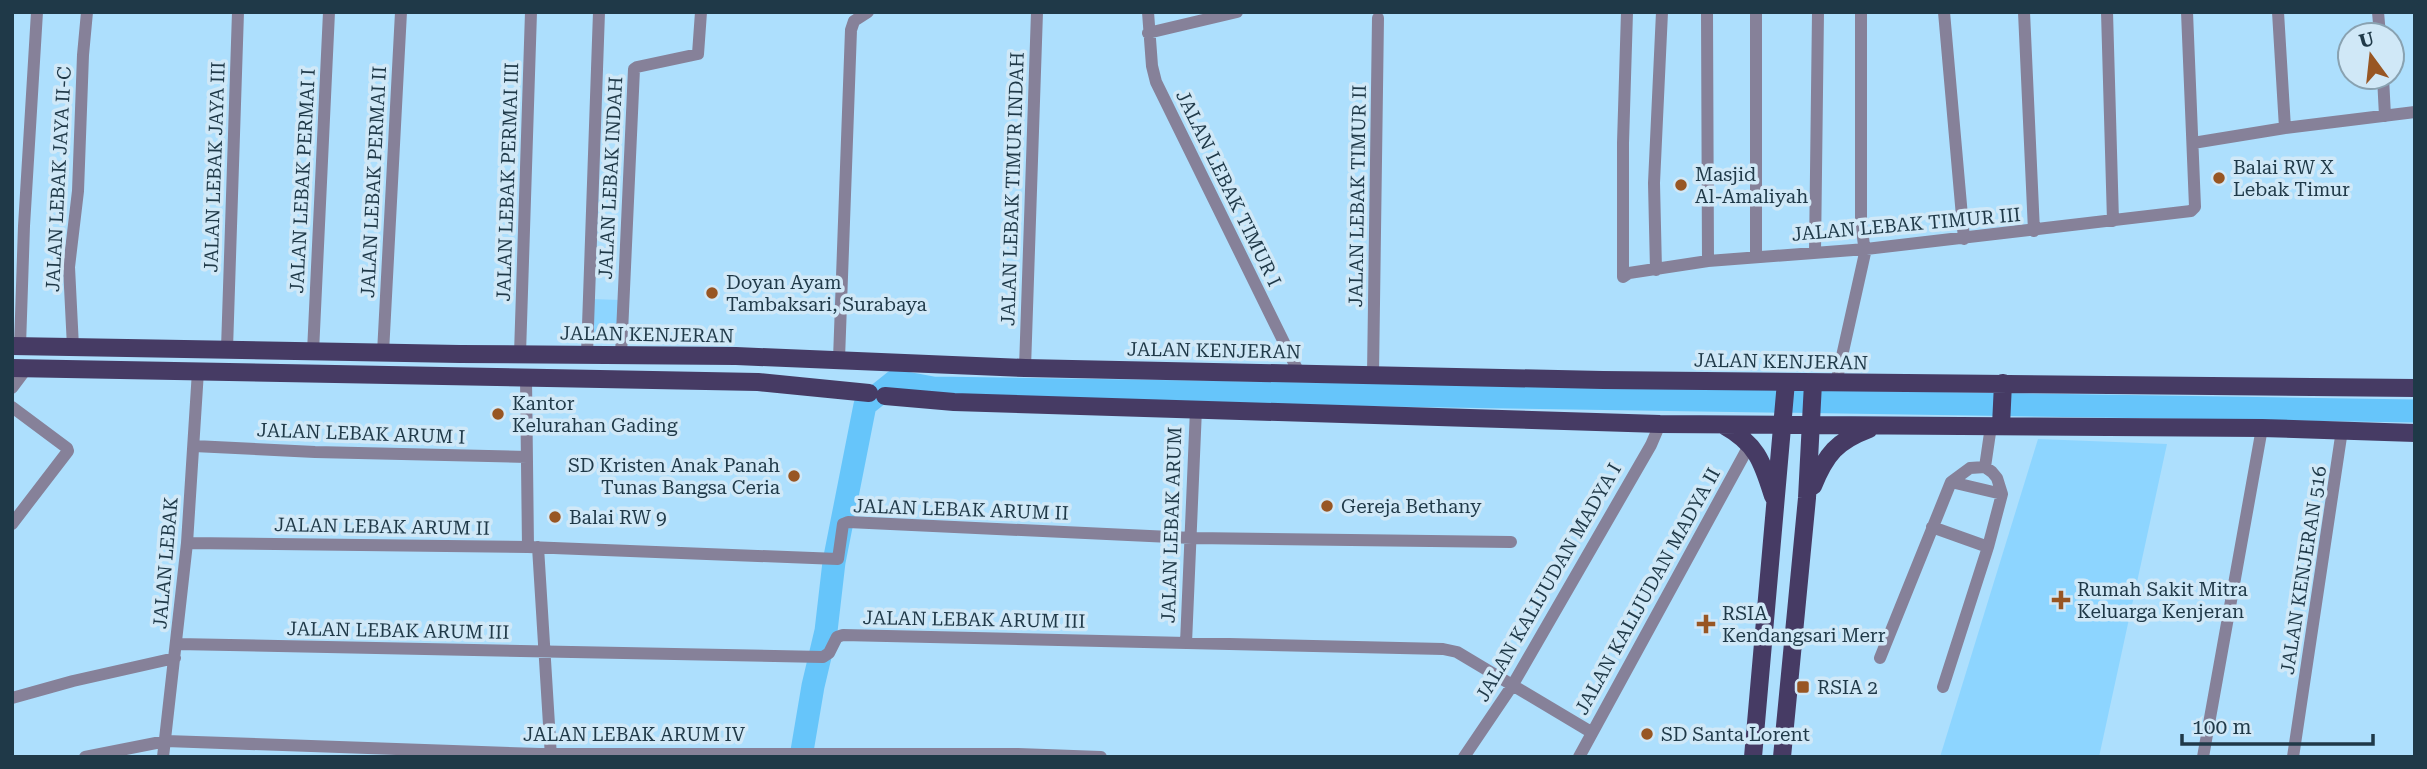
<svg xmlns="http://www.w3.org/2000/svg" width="2427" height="769" font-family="'Roboto Serif',serif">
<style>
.built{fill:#8dd5ff}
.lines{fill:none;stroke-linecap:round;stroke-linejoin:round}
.river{stroke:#66c5fa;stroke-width:23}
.minor{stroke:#868199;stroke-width:12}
.primary{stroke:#463b64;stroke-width:18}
.poi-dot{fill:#985623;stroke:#d0e8f7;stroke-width:2.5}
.labels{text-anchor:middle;stroke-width:7;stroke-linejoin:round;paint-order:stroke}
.street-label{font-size:19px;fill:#1f3948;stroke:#d0e8f7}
.poi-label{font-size:19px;fill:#1f3948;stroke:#d0e8f7;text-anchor:start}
</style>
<rect width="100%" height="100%" fill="#addffd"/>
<!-- built -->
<path class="built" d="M590 299 621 300 620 343 595 342 590 338Z
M2038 439 2167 444 2099 757H1940Z"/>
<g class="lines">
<!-- river -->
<path class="river" d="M801 757 813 686 826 631 834 562 865 405 895 381 933 388 2415 411"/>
<!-- minor -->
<path class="minor" d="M1148 12 1152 66 1156 82 1299 373
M1627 12 1623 143V277L1629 273 1708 261 1866 249 2191 211 2195 207 2187 12
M1707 12 1708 261
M1944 12 1964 239
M2024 12 2034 231
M2107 12 2113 221
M2278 12 2285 128
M2378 12 2380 35
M1148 33 1237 12
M2383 77 2385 116
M2193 143 2285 128 2415 112
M1815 252 1818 12
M1756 257V12
M1656 270 1654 183 1662 12
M20 346 24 226 37 12
M73 347 69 267 78 191 83 55 87 12
M227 349 238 12
M313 352 329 12
M383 353 401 12
M520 354 531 12
M587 354 599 12
M621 355 634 69 637 67 698 54 701 12
M839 359 851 30 854 21 868 12
M1025 368 1037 12
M1373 375 1378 18
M526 379 528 547
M1836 383 1865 253 1861 222V12
M12 388 27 368
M12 407 67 448 68 451 12 524
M194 446 315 452 527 457
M1985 467 1991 426
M1951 482 2002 494
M1932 527 1988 547
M187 543 528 547 838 559 843 524 848 522 1192 538 1511 542
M538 547 551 757
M1186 643 1196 409
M177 644 823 657 829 653 837 637 843 635 1443 649 1457 652 1591 732
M1880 658 1951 482 1970 468 1985 467 1992 472 1997 478 2002 494 1988 547 1943 687
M12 698 73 681 175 658
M85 757 166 741 540 754H1018L1101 757
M163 757 187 543 198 371
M1464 757 1512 686 1651 445 1660 424
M1579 757 1750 444
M2203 757 2262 428
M2293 757 2342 430"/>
<!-- primary -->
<path class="primary" d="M12 346 460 354 736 356 1025 368 1603 380 2415 388
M12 368 758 382 869 393
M885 396 954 402 1660 424 2262 428 2415 433
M1723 425C1757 444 1762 461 1773 496
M2001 426 2003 383
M1813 486C1826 454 1837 441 1869 429
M1753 757 1786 382
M1782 757 1807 498 1813 383"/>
</g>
<!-- markers -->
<g class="poi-dot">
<circle cx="2219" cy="178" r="7"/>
<circle cx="1681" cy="185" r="7"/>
<circle cx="712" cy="293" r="7"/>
<circle cx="498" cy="414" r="7"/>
<circle cx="794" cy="476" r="7"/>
<circle cx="1327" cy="506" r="7"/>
<circle cx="555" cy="517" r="7"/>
<path d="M2057.5 589.5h7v7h7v7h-7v7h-7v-7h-7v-7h7z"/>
<path d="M1702.5 613.5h7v7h7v7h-7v7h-7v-7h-7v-7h7z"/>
<rect x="1796" y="680" width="14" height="14" rx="3.5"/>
<circle cx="1647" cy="734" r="7"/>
</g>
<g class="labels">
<!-- street labels -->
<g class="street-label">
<text transform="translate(214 167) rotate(-88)" y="7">JALAN LEBAK JAYA III</text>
<text transform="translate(610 178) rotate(-87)" y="7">JALAN LEBAK INDAH</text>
<text transform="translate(58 179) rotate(-87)" y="7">JALAN LEBAK JAYA II-C</text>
<text transform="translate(302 181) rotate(-87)" y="7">JALAN LEBAK PERMAI I</text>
<text transform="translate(373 182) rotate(-87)" y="7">JALAN LEBAK PERMAI II</text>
<text transform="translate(507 182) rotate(-88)" y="7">JALAN LEBAK PERMAI III</text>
<text transform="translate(1229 188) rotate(64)" y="7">JALAN LEBAK TIMUR I</text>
<text transform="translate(1012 189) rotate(-88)" y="7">JALAN LEBAK TIMUR INDAH</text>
<text transform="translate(1357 196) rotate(-89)" y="7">JALAN LEBAK TIMUR II</text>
<text transform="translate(1906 224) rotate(-5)" y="7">JALAN LEBAK TIMUR III</text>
<text transform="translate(647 334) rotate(1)" y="7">JALAN KENJERAN</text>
<text transform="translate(1214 350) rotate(1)" y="7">JALAN KENJERAN</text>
<text transform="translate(1781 361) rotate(1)" y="7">JALAN KENJERAN</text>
<text transform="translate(361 433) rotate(2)" y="7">JALAN LEBAK ARUM I</text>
<text transform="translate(961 509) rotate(2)" y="7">JALAN LEBAK ARUM II</text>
<text transform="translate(1171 525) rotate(-88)" y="7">JALAN LEBAK ARUM</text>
<text transform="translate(382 526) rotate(1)" y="7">JALAN LEBAK ARUM II</text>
<text transform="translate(165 563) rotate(-85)" y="7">JALAN LEBAK</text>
<text transform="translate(2303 570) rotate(-81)" y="7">JALAN KENJERAN 516</text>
<text transform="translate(1548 582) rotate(-60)" y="7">JALAN KALIJUDAN MADYA I</text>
<text transform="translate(1647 591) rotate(-61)" y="7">JALAN KALIJUDAN MADYA II</text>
<text transform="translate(974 619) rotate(1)" y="7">JALAN LEBAK ARUM III</text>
<text transform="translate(398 630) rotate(1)" y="7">JALAN LEBAK ARUM III</text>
<text x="634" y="741">JALAN LEBAK ARUM IV</text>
</g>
<!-- poi labels -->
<g class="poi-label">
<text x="2233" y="174">Balai RW X<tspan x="2233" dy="22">Lebak Timur</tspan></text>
<text x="1695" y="181">Masjid<tspan x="1695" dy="22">Al-Amaliyah</tspan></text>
<text x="726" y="289">Doyan Ayam<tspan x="726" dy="22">Tambaksari, Surabaya</tspan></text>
<text x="512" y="410">Kantor<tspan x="512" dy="22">Kelurahan Gading</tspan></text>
<text x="780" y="472" text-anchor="end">SD Kristen Anak Panah<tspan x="780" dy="22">Tunas Bangsa Ceria</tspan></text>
<text x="1341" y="513">Gereja Bethany</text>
<text x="569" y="524">Balai RW 9</text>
<text x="2077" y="596">Rumah Sakit Mitra<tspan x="2077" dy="22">Keluarga Kenjeran</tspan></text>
<text x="1722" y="620">RSIA<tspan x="1722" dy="22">Kendangsari Merr</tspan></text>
<text x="1817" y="694">RSIA 2</text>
<text x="1661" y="741">SD Santa Lorent</text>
</g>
</g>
<!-- border -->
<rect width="2427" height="769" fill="none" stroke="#1f3948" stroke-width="28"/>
<!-- north arrow -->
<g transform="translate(2371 56) rotate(345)"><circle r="33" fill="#d0e8f7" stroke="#89a2b1" stroke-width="2"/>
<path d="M0-5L12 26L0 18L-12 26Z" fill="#985623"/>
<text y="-10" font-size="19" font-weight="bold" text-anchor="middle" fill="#1f3948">U</text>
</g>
<!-- scale -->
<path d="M2182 734v10h191v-10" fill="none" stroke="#1f3948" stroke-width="3.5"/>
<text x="2192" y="734" font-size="21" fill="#1f3948" stroke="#d0e8f7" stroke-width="5" paint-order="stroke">100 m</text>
</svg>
